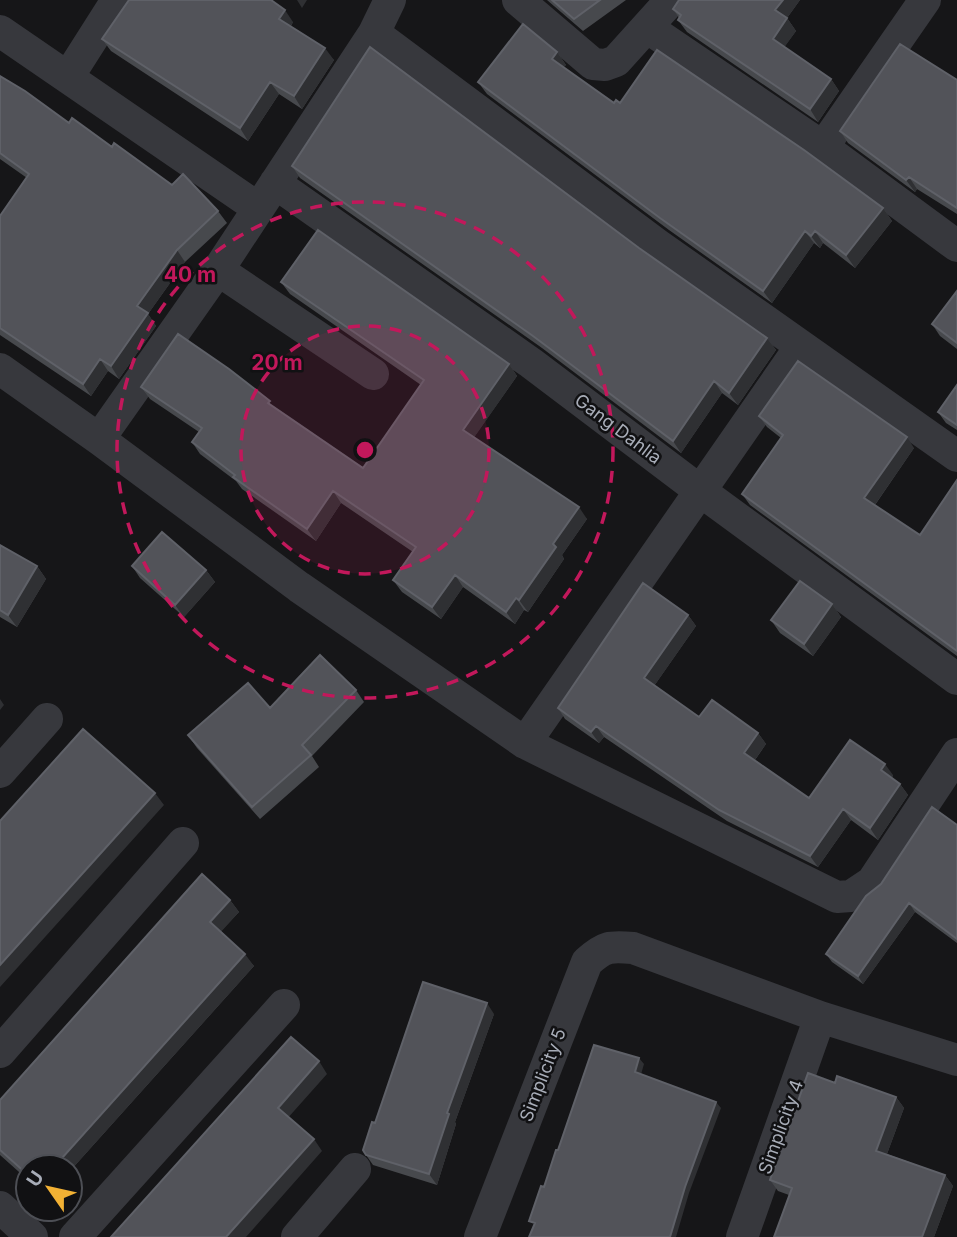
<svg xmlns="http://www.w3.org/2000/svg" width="957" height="1237" font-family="Inter,sans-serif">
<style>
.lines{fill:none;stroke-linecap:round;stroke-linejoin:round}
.street{stroke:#37383d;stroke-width:32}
.wall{fill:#47494d}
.shaded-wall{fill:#2f3033}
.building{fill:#525359;stroke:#5f6168;stroke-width:2}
.ring{fill:none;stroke:#c2185b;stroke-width:3.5;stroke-dasharray:12 9}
.labels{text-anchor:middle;stroke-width:5;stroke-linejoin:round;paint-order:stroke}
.street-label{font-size:18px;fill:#a8adb8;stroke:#111113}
.centre{fill:#c2185b;stroke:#111113;stroke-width:3.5}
.ring-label{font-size:21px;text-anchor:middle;font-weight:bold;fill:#c2185b;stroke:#111113;stroke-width:5;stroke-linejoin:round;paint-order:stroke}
</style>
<rect width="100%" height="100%" fill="#161618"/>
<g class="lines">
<!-- street -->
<path class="street" d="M518 0 593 64 605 65 616 61 671 0
M648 28 823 147 957 246
M0 31 258 208
M374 33 658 245 957 456
M68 77 117 0
M823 147 925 0
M275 183 531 363 699 490 957 679
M218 270 373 374
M0 369 99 439 299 587 525 743 837 897 851 896 872 882 957 754
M99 439 218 270 374 33 390 0
M525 743 801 346
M0 772 47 719
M0 1052 183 843
M0 1207 32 1237
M75 1237 284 1005
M297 1237 355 1169
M480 1237 587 962C605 946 610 946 633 948L820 1017 957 1060
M742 1237 820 1017"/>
</g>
<!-- wall -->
<path class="wall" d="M547 0H626L583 31Z
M679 0H800L787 18 796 31 784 47 831 79 839 91 818 122 687 32 678 20 679 18 673 9Z
M293 22 291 26 334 60 302 109 279 94 248 141 111 51 102 39Z
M557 52 566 65 563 67 614 103H620L883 208 892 221 855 268 823 243 820 248 814 243 772 303 669 230 487 94 478 82Z
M0 76 69 123 112 147 172 185 218 211 227 223 185 262 148 314 156 326 119 379 108 371 91 396 0 335V216L27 178 0 159Z
M957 80V214L917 189 915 192 848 143 840 131Z
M292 166 639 248 767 338 776 350 738 405 722 393 681 453 542 348 300 178Z
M281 282 509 364 517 376 474 437 587 519 562 555 564 559 528 612 524 610 515 624 463 587 441 619 402 592 393 580 413 552 341 503 316 541 242 489 236 481 200 454 192 442 199 432 150 399 141 387 274 407 363 468 421 385 290 294Z
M957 291V349L940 336 932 324Z
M957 385V430L946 423 938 412Z
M759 416 914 448 875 505 920 535 957 480V656L750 505 742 494 781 438 767 427Z
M0 545 37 566 46 579 17 627 0 617Z
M132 566 206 570 215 582 184 617 140 578Z
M832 604 841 617 813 656 780 633 771 620Z
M688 615 696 626 654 686 699 717 758 733 766 744 755 760 809 798 893 775 892 778 900 784 908 795 878 840 851 820 818 867 727 821 604 737 599 743 565 719 558 708Z
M356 690 364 702 312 756 319 767 260 819 197 748 188 735 270 708Z
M957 825V943L915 912 863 984 832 962 826 954Z
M230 900 239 912 221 931 254 966 70 1171V1167H28V1180L0 1155V1100Z
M494 1014 455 1122 456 1124 437 1185 373 1165 366 1155 375 1123Z
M835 1083 896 1097 904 1108 887 1154 945 1175 953 1186 934 1237H774L789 1195 778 1191 770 1180Z"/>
<!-- shaded-wall -->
<path class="shaded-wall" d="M297 0H307L302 8Z
M783 0H800L787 18 796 31 781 52 773 39 775 10Z
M285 10 293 22 288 31 279 19Z
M325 48 334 60 302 109 294 96Z
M557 52 566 65 560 71 552 59Z
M831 79 839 91 818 122 810 109Z
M270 82 279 94 248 141 240 128Z
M909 177 917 189 915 192 906 180Z
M883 208 892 221 855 268 846 255Z
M805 231 814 243 772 303 763 291Z
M815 231 823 243 820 248 811 236Z
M177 250 185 262 148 314 156 326 119 379 111 366 137 306Z
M767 338 776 350 738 405 729 393Z
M100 359 108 371 91 396 83 384Z
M509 364 517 376 471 442 463 430Z
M714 381 722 393 681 453 673 441Z
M907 437 914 448 872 509 864 498Z
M333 491 341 503 316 541 307 529Z
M579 507 587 519 562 555 564 559 528 612 519 600 553 544Z
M37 566 46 579 17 627 8 615Z
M206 570 215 582 184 617 175 605Z
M455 575 463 587 441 619 432 607Z
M516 598 524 610 515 624 506 612Z
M832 604 841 617 813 656 804 644Z
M688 615 696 626 652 689 644 678Z
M0 699 4 705 0 710Z
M596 726 604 737 599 743 591 732Z
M758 733 766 744 752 764 744 753Z
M885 764 893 775 889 782 881 770Z
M900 784 908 795 878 840 870 828Z
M155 793 164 805 0 987V965Z
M843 809 851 820 818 867 810 856Z
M230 900 239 912 219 934 210 922Z
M909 903 915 912 863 984 858 976Z
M245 954 254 966 70 1171V1167H54Z
M487 1003 494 1014 455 1122 456 1124 437 1185 429 1174 447 1113Z
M639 1058 644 1064 640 1078 635 1072Z
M319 1061 327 1074 286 1120 278 1108Z
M896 1097 904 1108 884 1162 876 1151Z
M716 1102 721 1108 689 1193 676 1237H670L685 1187Z
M314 1139 322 1151 246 1237H226Z
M945 1175 953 1186 934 1237H922Z"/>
<!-- building -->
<path class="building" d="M129 0H271L285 10 279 19 325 48 294 96 270 82 240 128 102 39Z
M552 0H600L574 19Z
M679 0H783L775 10 787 18 773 39 831 79 810 109 678 20 681 15 673 9Z
M523 24 557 52 552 59 614 103 616 100 620 103 657 50 804 150 883 208 846 255 815 231 811 236 805 231 763 291 660 218 478 82Z
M900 44 957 80V208L909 177 906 180 840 131Z
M370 47 639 248 767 338 729 393 714 381 673 441 533 336 292 166Z
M0 76 25 91 69 123 72 118 112 147 114 143 172 185 183 174 218 211 177 250 137 306 148 313 111 366 100 359 83 384 0 328V216L29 174 0 153Z
M318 230 509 364 463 430 579 507 553 544 556 547 519 600 516 598 506 612 455 575 432 607 393 580 416 547 333 491 307 529 233 477 235 475 192 442 202 428 141 387 178 334 229 369 270 401 268 403 363 468 424 380 281 282Z
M957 291V343L932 324Z
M798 361 907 437 864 498 920 535 957 480V651L742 494 783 435 759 416Z
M957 385V425L938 412Z
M162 532 206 570 175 605 132 566Z
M0 545 37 566 8 615 0 610Z
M800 581 832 604 804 644 771 620Z
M643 583 688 615 644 678 699 717 712 700 758 733 744 753 809 798 850 740 885 764 881 770 900 784 870 828 843 809 810 856 719 810 596 726 591 732 558 708Z
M320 655 356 690 302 745 311 755 252 807 188 735 248 683 270 708Z
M83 729 155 793 0 965V821Z
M932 807 957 825V939L909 903 858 976 826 954 866 896 881 884Z
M202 874 230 900 210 922 245 954 54 1167H28V1175L0 1150V1100Z
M423 982 487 1003 447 1113 449 1114 429 1174 366 1155 363 1150 372 1122 375 1123Z
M291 1037 319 1061 278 1108 314 1139 226 1237H111Z
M594 1045 639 1058 635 1072 716 1102 685 1187 670 1237H529L535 1223 529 1221 541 1186 544 1187 556 1150H558Z
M808 1073 835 1083 837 1076 896 1097 876 1151 945 1175 922 1237H774L792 1188 770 1180Z"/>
<!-- distance rings -->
<circle cx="365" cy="450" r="124" fill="#c2185b" fill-opacity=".12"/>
<g class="ring">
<circle cx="365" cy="450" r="124"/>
<circle cx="365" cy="450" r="248"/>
</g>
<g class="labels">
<!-- street labels -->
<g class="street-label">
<text transform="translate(618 429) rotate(37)" y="6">Gang Dahlia</text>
<text transform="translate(543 1075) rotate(-69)" y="6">Simplicity 5</text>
<text transform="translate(781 1127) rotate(-70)" y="6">Simplicity 4</text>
</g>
</g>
<circle cx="365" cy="450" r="10" class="centre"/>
<g class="ring-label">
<text x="190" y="282">40 m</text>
<text x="277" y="370">20 m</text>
</g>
<!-- north arrow -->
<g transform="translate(49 1188) rotate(304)"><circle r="33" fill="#111113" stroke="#4d4f55" stroke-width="2"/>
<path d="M0-5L12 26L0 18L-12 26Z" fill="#f2b134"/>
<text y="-10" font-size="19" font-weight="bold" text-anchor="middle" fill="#a8adb8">U</text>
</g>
</svg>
